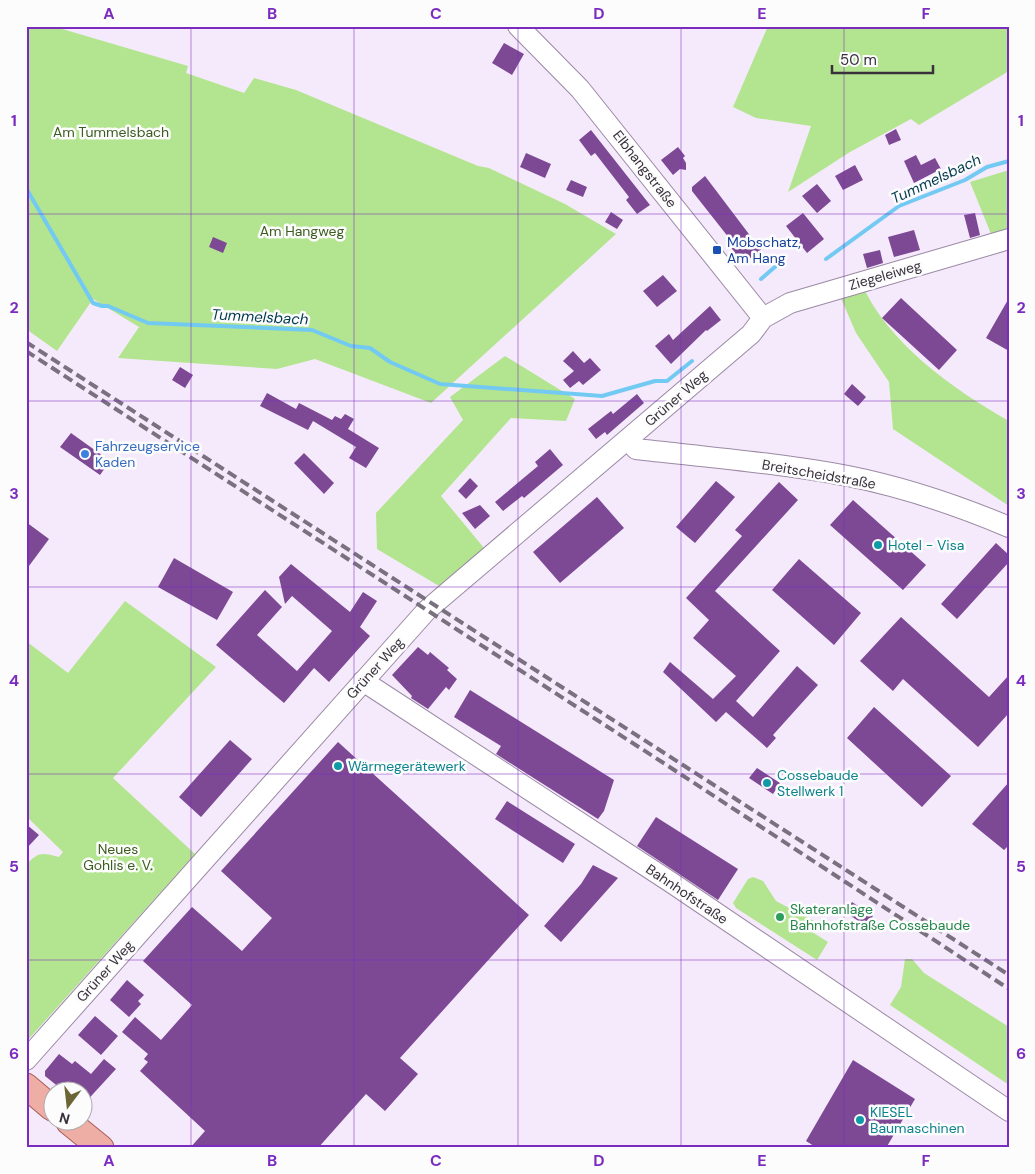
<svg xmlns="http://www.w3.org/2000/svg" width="1035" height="1174" font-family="'DM Sans',sans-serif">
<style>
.green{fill:#b3e48f}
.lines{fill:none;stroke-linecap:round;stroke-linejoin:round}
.stream{stroke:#72caf3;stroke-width:4}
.building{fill:#7d4995}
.minor-casing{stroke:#9b89a4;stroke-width:22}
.major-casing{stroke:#a65e59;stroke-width:27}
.minor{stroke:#fff;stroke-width:20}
.major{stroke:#eeada5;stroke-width:25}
.rail{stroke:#7a717f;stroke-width:4;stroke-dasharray:10 5;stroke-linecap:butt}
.grid{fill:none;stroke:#7b2cbf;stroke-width:1;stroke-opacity:0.55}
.transit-dot{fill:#1a4fb4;stroke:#fcfcfc;stroke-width:2}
.shop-dot{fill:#3f7fe0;stroke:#fcfcfc;stroke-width:2}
.culture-dot{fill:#0f9aa8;stroke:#fcfcfc;stroke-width:2}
.leisure-dot{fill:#2e9e5b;stroke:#fcfcfc;stroke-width:2}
.labels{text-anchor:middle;stroke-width:5;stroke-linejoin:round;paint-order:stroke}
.park-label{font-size:14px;fill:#3b5b1f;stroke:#fcfcfc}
.street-label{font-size:14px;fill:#38313c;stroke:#fcfcfc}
.transit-label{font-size:14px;fill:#164399;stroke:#fcfcfc;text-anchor:start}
.shop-label{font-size:14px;fill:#366cbe;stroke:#fcfcfc;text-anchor:start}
.culture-label{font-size:14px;fill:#0d838f;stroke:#fcfcfc;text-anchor:start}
.leisure-label{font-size:14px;fill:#27864d;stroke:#fcfcfc;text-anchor:start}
.water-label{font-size:15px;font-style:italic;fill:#01394e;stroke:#fcfcfc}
.neatline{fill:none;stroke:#7b2cbf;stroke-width:2}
.grid-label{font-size:16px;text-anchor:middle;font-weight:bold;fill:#7b2cbf}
</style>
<rect width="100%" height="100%" fill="#f5eafb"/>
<!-- green -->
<path class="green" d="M26 26H52L188 66 186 73 244 93 254 78 296 90 478 166 489 168 565 204 616 234 431 403 315 359 277 369 118 358 139 327 93 299 57 351 26 329Z
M768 26H1009V71L919 125 911 119 850 152 788 192 811 126 756 118 733 107Z
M1009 170V234L993 239 970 182Z
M861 282C886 342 954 390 1009 421V506L893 429 889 382 856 333 837 289Z
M505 356 575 399 566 421 511 418 441 496 484 548 439 586 377 549 376 513 463 420 450 397Z
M125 601 216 667 113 778 195 854 26 1042V865C39 851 42 853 59 857L63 852 26 816V641L68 673Z
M753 877 763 881 776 901 816 922 812 932 828 942 817 960 736 908 733 903 748 879Z
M905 959H912L924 973 1009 1027V1085L890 1005 901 987Z"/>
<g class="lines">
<!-- stream -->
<path class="stream" d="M26 188 93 303 102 306H108L148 323 312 330 351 346 370 348 390 362 440 384 602 396 655 381H667L692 361
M826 259 899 206 965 180 987 167 1009 161
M761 279 784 259"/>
</g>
<!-- building -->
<path class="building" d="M504 43 524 54 512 75 492 63Z
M896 129 901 140 889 145 885 135Z
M591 130 650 205 637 214 626 200 629 197 595 153 591 156 579 140Z
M678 147 685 156 683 158 686 163V170L680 169 673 175 661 160Z
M526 153 551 164 545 178 520 167Z
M916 155 921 165 935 158 941 169 914 183 904 161Z
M855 165 863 180 843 190 835 176Z
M705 176 761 250 743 264 730 246 733 243 692 191V187Z
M571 180 587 187 583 197 566 190Z
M817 184 831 201 817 213 802 196Z
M611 212 623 220 617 229 605 222Z
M803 213 824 239 807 253 786 226Z
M975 213 980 235 970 238 964 215Z
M914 230 920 250 894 257 888 237Z
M213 237 227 243 223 253 209 247Z
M880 250 883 263 867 268 863 254Z
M663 275 677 291 657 307 643 291Z
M901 298 957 350 939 370 882 318Z
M1009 298V351L986 338Z
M710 306 721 320 707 331 706 330 671 364 655 346 669 334 673 340Z
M573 351 584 363 590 358 601 370 583 385 579 381 570 388 563 380 574 371 563 361Z
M180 367 193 375 185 388 172 380Z
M852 384 866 397 858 406 844 394Z
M267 393 296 409 299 403 332 420 335 416 341 419 345 414 354 419 348 429 379 448 366 468 349 458 356 447 313 421 308 430 260 406Z
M637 394 644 403 607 435 605 432 596 439 588 429 611 411 613 414Z
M71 433 110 461 100 475 60 447Z
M550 449 563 465 524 498 522 496 503 511 495 502 538 466 535 462Z
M304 453 334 483 324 494 294 463Z
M470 478 478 486 466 499 458 491Z
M716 481 735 497 695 543 676 527Z
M779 482 798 500 715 591 780 651 736 701 753 717 797 666 818 685 773 735 776 738 767 748 726 712 716 722 663 672 670 662 713 699 736 676 693 638 709 620 686 598 742 536 735 530Z
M597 497 624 528 560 583 533 552Z
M853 500 926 565 903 590 830 525Z
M480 505 490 516 475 529 462 513Z
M26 522 49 539 26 570Z
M996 543 1009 555V562L957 619 941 604Z
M174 558 233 592 217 620 158 587Z
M799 559 861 613 834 645 772 590Z
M291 564 350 612 363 592 377 601 360 627 370 636 329 682 314 668 284 703 216 645 265 590 282 607 257 635 297 671 332 631 292 596 285 604 279 577Z
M901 617 989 697 1009 675V713L978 747 903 679 893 691 860 661Z
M418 647 428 655 430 652 449 668 447 670 457 679 449 690 446 687 428 709 411 698 412 696 392 675Z
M470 690 614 780 604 811 598 819 496 754 501 746 454 717Z
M874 707 951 776 922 807 847 738Z
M230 740 252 759 201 817 179 797Z
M338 742 529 915 400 1058 418 1074 385 1111 366 1094 318 1148H190L205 1131 140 1071 148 1062 144 1059 148 1054 122 1032 135 1017 161 1040 192 1005 143 961 192 907 242 951 272 918 221 871Z
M757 768 780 783 773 794 749 778Z
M1009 782V845L1004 850 972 824Z
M507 801 575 844 563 863 495 819Z
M656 817 738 869 718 900 637 846Z
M26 824 39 835 26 849Z
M593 865 618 878 561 942 544 926 581 884Z
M852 902 873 916 866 926 845 912Z
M127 980 144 995 138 1001 141 1004 129 1017 110 1000Z
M95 1016 118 1036 101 1055 78 1035Z
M59 1054 72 1064 75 1061 91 1074 104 1059 116 1069 82 1106V1092H65L45 1076V1071Z
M853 1060 915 1099 886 1148H817L806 1141Z"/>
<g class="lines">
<defs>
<path id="minor" d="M518 26 580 89 763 318
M628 439 636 449C707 457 778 463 848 476 903 487 957 505 1009 527
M363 681 672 883 1009 1111
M26 1060 427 610 751 334 763 318 790 303 1009 239"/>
<path id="major" d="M26 1086 52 1108
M69 1122 101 1148"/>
</defs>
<!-- minor casing -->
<use href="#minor" class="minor-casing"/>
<!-- major casing -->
<use href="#major" class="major-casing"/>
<!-- minor -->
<use href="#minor" class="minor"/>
<!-- major -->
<use href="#major" class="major"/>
<!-- rail -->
<path class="rail" d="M26 342 1009 975
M26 351 662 762 1009 989"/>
</g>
<!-- grid -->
<path class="grid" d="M191 26V1148M354 26V1148M518 26V1148M681 26V1148M844 26V1148M26 214H1009M26 401H1009M26 587H1009M26 774H1009M26 960H1009"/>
<!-- markers -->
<rect class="transit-dot" x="712" y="245" width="10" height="10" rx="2.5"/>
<circle class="shop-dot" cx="85" cy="454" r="5"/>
<g class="culture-dot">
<circle cx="878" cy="545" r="5"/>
<circle cx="338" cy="766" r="5"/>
<circle cx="767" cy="783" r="5"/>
<circle cx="860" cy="1120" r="5"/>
</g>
<circle class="leisure-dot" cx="780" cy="917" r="5"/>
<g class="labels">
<!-- park labels -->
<g class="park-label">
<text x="111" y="137">Am Tummelsbach</text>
<text x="302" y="236">Am Hangweg</text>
<text x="118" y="854">Neues<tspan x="118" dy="16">Gohlis e. V.</tspan></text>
</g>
<!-- street labels -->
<g class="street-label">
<text transform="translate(645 169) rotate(52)" y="5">Elbhangstraße</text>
<text transform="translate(885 275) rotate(-16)" y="5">Ziegeleiweg</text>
<text transform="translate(676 398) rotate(-41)" y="5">Grüner Weg</text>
<text transform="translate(819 474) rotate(10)" y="5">Breitscheidstraße</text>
<text transform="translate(375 668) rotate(-48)" y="5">Grüner Weg</text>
<text transform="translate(687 894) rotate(34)" y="5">Bahnhofstraße</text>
<text transform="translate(105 971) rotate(-48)" y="5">Grüner Weg</text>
</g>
<!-- transit labels -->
<g class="transit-label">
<text x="727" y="247">Mobschatz,<tspan x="727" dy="16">Am Hang</tspan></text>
</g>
<!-- shop labels -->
<g class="shop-label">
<text x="95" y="451">Fahrzeugservice<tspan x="95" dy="16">Kaden</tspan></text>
</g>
<!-- culture labels -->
<g class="culture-label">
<text x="888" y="550">Hotel - Visa</text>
<text x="348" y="771">Wärmegerätewerk</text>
<text x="777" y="780">Cossebaude<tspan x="777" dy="16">Stellwerk 1</tspan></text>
<text x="870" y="1117">KIESEL<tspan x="870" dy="16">Baumaschinen</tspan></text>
</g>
<!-- leisure labels -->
<g class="leisure-label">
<text x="790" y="914">Skateranlage<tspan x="790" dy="16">Bahnhofstraße Cossebaude</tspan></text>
</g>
<!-- water labels -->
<g class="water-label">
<text transform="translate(936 179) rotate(-25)" y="5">Tummelsbach</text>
<text transform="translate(260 317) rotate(3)" y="5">Tummelsbach</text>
</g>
</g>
<!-- border -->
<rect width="1035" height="1174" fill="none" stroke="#fcfcfc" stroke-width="55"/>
<!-- north arrow -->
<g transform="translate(68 1106) rotate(195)"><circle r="24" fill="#fcfcfc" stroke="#aeabaf"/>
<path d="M0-4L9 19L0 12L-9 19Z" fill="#6b6633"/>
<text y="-8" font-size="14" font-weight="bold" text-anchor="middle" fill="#38313c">N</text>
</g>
<!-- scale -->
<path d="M832 65v8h101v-8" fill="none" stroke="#38313c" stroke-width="2.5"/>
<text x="840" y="65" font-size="15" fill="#38313c" stroke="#fcfcfc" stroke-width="4" paint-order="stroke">50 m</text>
<rect x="28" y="28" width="980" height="1118" class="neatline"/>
<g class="grid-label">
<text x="109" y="19">A</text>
<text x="272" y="19">B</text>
<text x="436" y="19">C</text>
<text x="599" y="19">D</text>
<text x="762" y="19">E</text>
<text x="926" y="19">F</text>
<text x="14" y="126">1</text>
<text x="1021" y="126">1</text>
<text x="14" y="313">2</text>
<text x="1021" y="313">2</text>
<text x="14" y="499">3</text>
<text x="1021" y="499">3</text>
<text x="14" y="686">4</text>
<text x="1021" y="686">4</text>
<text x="14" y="872">5</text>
<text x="1021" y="872">5</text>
<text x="14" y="1059">6</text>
<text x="1021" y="1059">6</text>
<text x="109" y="1166">A</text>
<text x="272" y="1166">B</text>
<text x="436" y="1166">C</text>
<text x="599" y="1166">D</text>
<text x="762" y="1166">E</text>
<text x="926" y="1166">F</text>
</g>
</svg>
